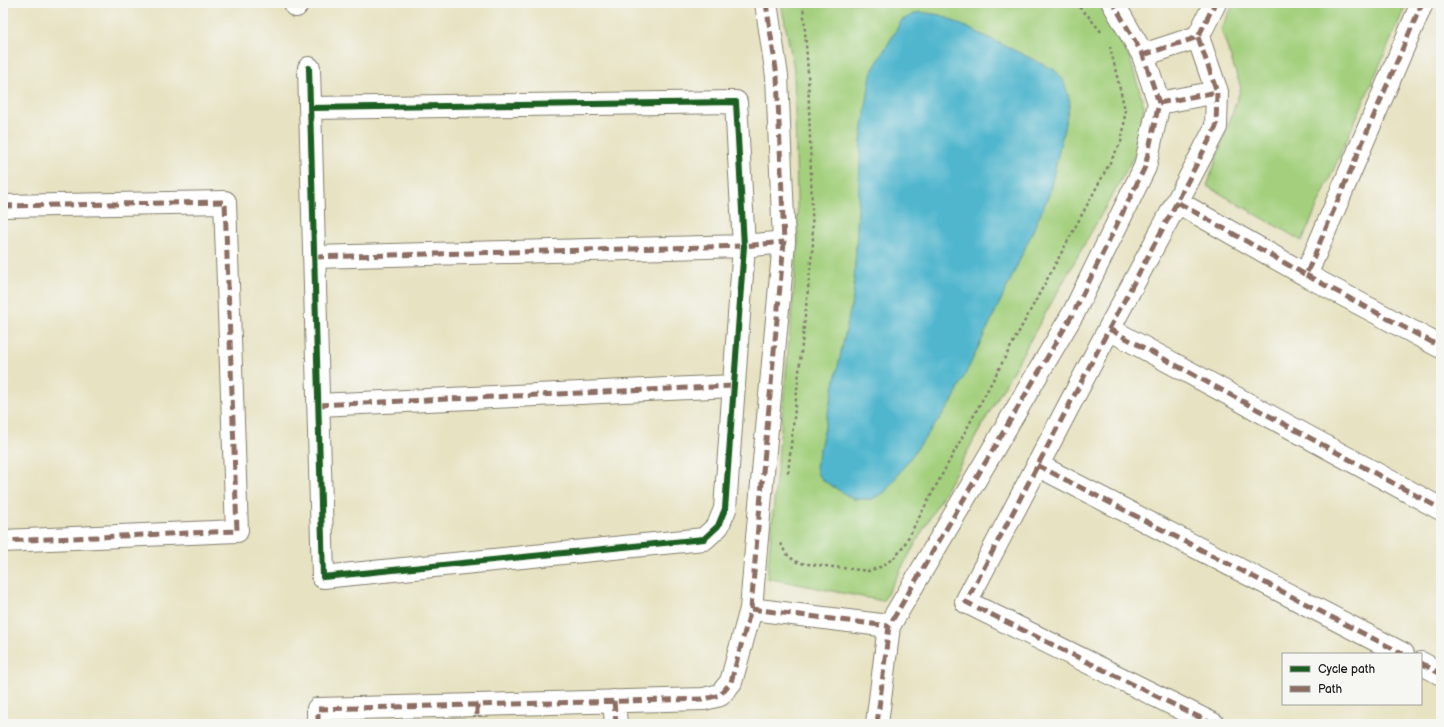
<svg xmlns="http://www.w3.org/2000/svg" width="1444" height="727" font-family="'Balsamiq Sans',sans-serif">
<style>
.green{fill:#a4d07e;stroke:#60764d}
.water{fill:#50b6ce;stroke:#366975}
.lines{fill:none;stroke-linecap:round;stroke-linejoin:round}
.minor-casing{stroke:#827f6e;stroke-width:24}
.path{stroke:#827f6e;stroke-width:2.5;stroke-dasharray:3 3;stroke-linecap:butt}
.minor{stroke:#fff;stroke-width:22}
.quiet{stroke:#8d6e63;stroke-width:5;stroke-dasharray:10 5;stroke-linecap:butt}
.cycleway-casing{stroke:#f6f6f2;stroke-width:8}
.cycleway{stroke:#1b5e20;stroke-width:6}
</style>
<rect width="100%" height="100%" fill="#f6f6f2"/>
<filter id="ink" filterUnits="userSpaceOnUse"><feTurbulence type="fractalNoise" baseFrequency=".025" numOctaves="2"/><feDisplacementMap in="SourceGraphic" scale="8" xChannelSelector="R" yChannelSelector="G"/><feConvolveMatrix kernelMatrix="1 2 1 2 8 2 1 2 1" color-interpolation-filters="sRGB"/></filter>
<filter id="wash" filterUnits="userSpaceOnUse"><feTurbulence type="fractalNoise" baseFrequency=".012" numOctaves="4" result="noise"/><feDisplacementMap in="SourceGraphic" scale="16" xChannelSelector="R" yChannelSelector="G"/><feGaussianBlur stdDeviation="0.9" result="paint"/><feColorMatrix in="noise" values="0 0 0 0 0 0 0 0 0 0 0 0 0 0 0 0 0 1.4 0 .05"/><feComposite in="paint" operator="in"/></filter>
<g filter="url(#wash)">
<rect width="100%" height="100%" fill="#e7e2c1"/>
<!-- green -->
<path class="green" d="M781 3H1097L1101 6 1130 59 1144 106 1136 153 883 601 767 578 798 243 794 69Z
M1234 3H1407L1302 241 1207 186 1241 88 1221 29Z"/>
<!-- water -->
<path class="water" d="M919 12 941 15 1055 70 1064 81 1070 102 1049 195 1012 277 952 402 885 492 872 499H853L824 481 818 475 816 467 853 297 857 229 861 141 871 73 902 20Z"/>
</g>
<g filter="url(#ink)">
<g class="lines">
<defs>
<path id="minor" d="M296 3V6
M1198 37 1217 92
M1143 55 1198 37 1215 3
M309 68 323 577 704 539 718 526 725 509 744 246 736 102 310 108
M1159 103 1217 92 1216 127 1177 202 1306 275 1422 3
M1177 202 1109 329 966 602 1213 724
M3 206 225 202 237 531 3 541
M314 257 744 246 784 242
M1306 275 1441 347
M1109 329 1441 509
M318 405 734 386
M1037 465 1403 654
M751 609 889 626
M1421 663 1441 674
M614 701 616 724
M318 724V709L704 699 720 695 731 682 751 609 756 549 784 242 777 76 766 3
M877 724 889 626 1074 312 1145 167 1159 103 1143 55 1113 3"/>
</defs>
<!-- minor casing -->
<use href="#minor" class="minor-casing"/>
<!-- path -->
<path class="path" d="M1075 3 1089 17 1102 33
M788 473 813 243 808 72 803 3
M781 543C784 553 790 558 799 563L869 571 880 567 894 558 902 549 1121 142 1124 127 1125 110 1110 47"/>
<!-- minor -->
<use href="#minor" class="minor"/>
<!-- quiet -->
<path class="quiet" d="M296 3V6
M1198 37 1217 92
M1143 55 1198 37 1215 3
M1159 103 1217 92 1216 127 1177 202 1306 275 1422 3
M1177 202 1109 329 966 602 1213 724
M3 206 225 202 237 531 3 541
M314 257 744 246 784 242
M1306 275 1441 347
M1109 329 1441 509
M318 405 734 386
M1037 465 1403 654
M751 609 889 626
M1421 663 1441 674
M614 701 616 724
M477 705V724
M318 724V709L704 699 720 695 731 682 751 609 756 549 784 242 777 76 766 3
M877 724 889 626 1074 312 1145 167 1159 103 1143 55 1113 3"/>
<defs>
<path id="cycleway" d="M309 68 323 577 704 539 718 526 725 509 744 246 736 102 310 108"/>
</defs>
<!-- cycleway casing -->
<use href="#cycleway" class="cycleway-casing"/>
<!-- cycleway -->
<use href="#cycleway" class="cycleway"/>
</g>
</g>
<!-- margin -->
<rect width="1444" height="727" fill="none" stroke="#f6f6f2" stroke-width="16"/>
<!-- legend -->
<rect x="1282" y="653" width="140" height="52" fill="#f6f6f2" stroke="#9f9f9c"/>
<rect x="1290" y="666" width="20" height="6" fill="#1b5e20" stroke="#9f9f9c"/>
<text x="1318" y="673" font-size="12" fill="#1c1c1c">Cycle path</text>
<rect x="1290" y="686" width="20" height="6" fill="#8d6e63" stroke="#9f9f9c"/>
<text x="1318" y="693" font-size="12" fill="#1c1c1c">Path</text>
</svg>
